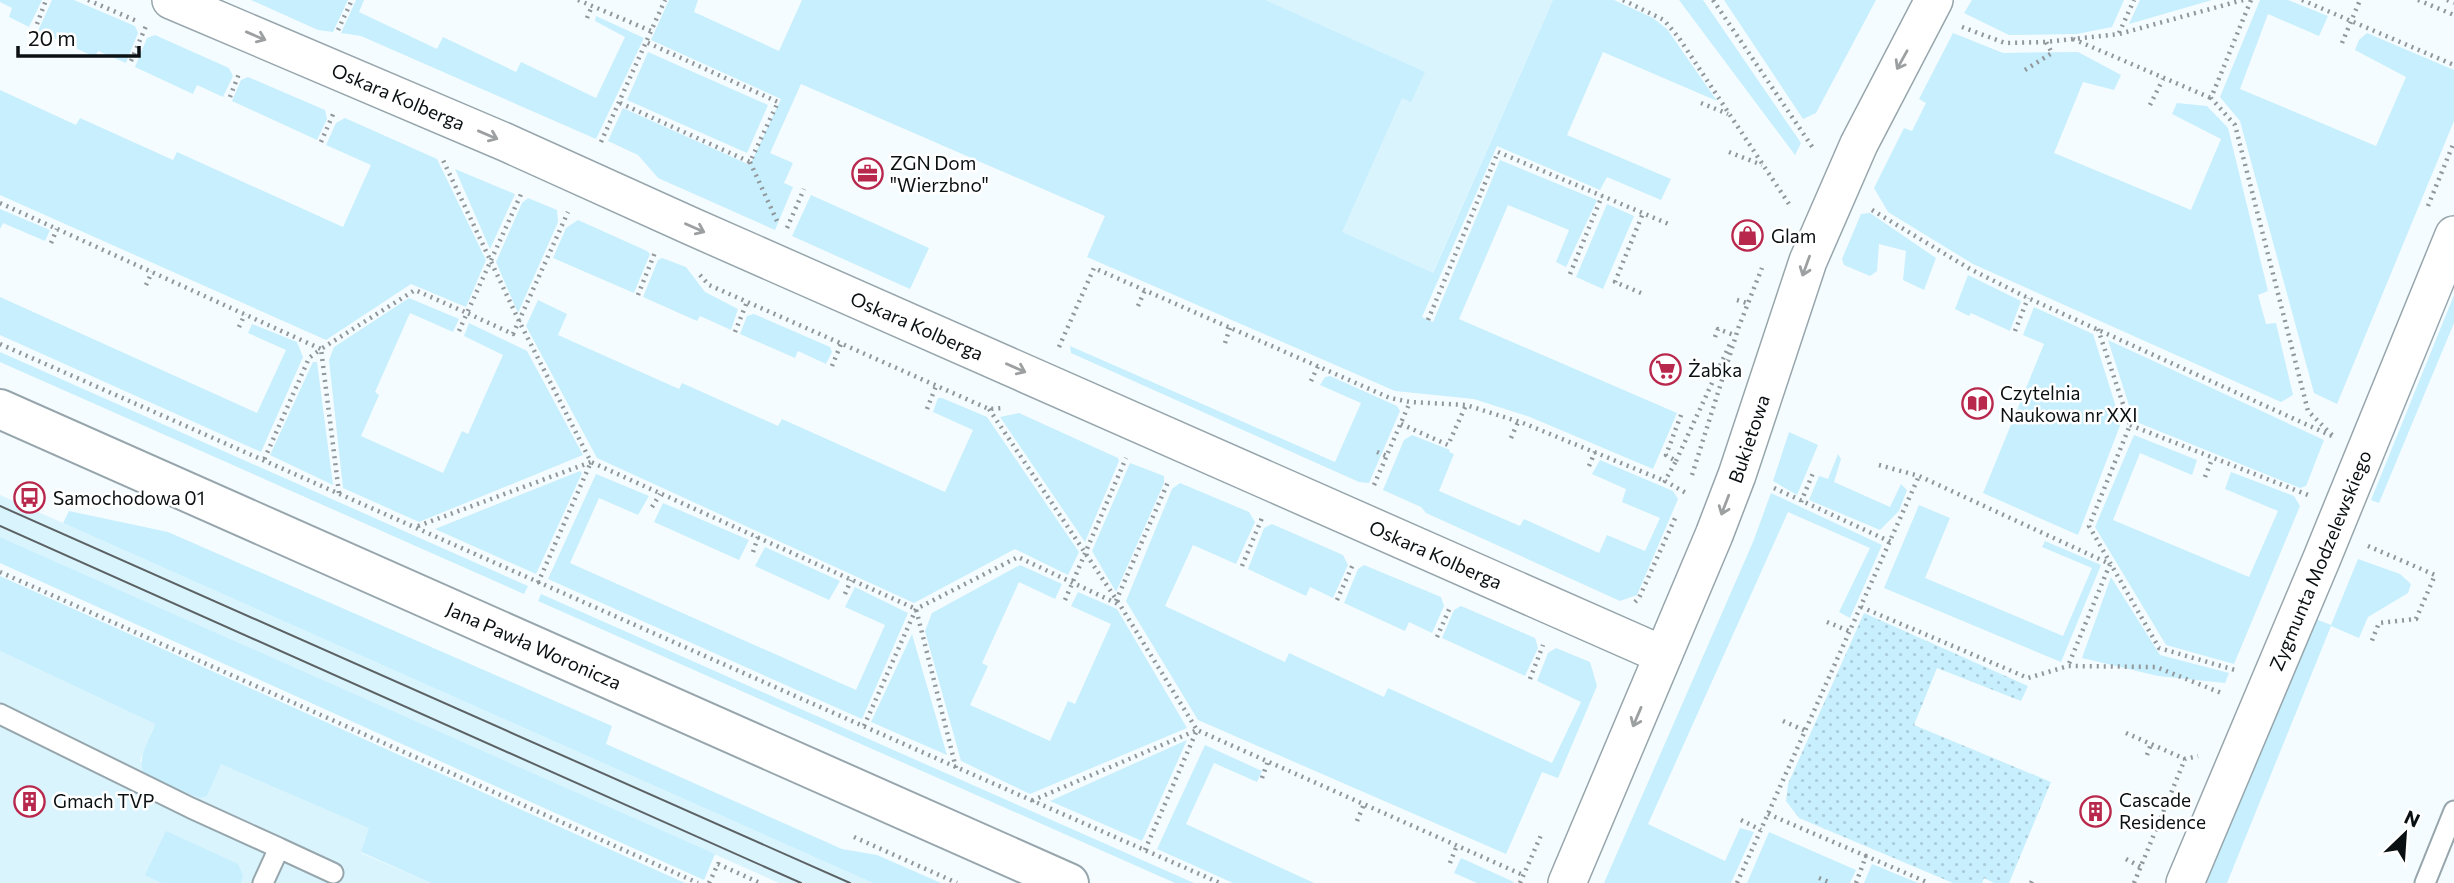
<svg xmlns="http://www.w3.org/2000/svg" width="2454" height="883" font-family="Commissioner,sans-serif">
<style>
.built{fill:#daf4fe}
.grass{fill:#c7effe}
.garden{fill:url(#garden-dots)}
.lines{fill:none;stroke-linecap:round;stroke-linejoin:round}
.lane-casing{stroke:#96a6ac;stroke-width:23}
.street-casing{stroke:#96a6ac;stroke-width:40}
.secondary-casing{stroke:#96a6ac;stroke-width:42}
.path{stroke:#91979a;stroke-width:4.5;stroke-dasharray:2 5;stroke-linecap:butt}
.lane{stroke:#fff;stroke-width:19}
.street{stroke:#fff;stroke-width:37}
.secondary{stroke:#fff;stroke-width:38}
.tram{stroke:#5c6264;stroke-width:2}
.oneway{stroke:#9da0a1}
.labels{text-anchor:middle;stroke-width:5;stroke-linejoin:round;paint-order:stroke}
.street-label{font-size:19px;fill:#0b1113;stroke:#fff}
.poi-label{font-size:19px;fill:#0b1113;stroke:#fff;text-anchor:start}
</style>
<defs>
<pattern id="garden-dots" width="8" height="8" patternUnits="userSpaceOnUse" patternTransform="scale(1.75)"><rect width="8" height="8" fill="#c7effe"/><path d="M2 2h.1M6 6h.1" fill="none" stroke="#aaccd9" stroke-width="1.8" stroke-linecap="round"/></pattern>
</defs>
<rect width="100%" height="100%" fill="#f5fcff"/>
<!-- built -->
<path class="built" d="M839 0H1553L1400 347Z
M0 495 873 883H779L0 537Z
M0 651 155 724 140 761 207 796 221 763 370 828 361 853 431 883H0Z"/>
<!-- grass -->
<path class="grass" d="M0 0H42L29 27 9 17 12 8 0 2Z
M52 0H74L135 26 138 33 126 63 98 51 95 57 38 31Z
M251 0H348L333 32 318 30Z
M356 0H364L359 12 437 49 443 37 516 72 521 62 596 98 625 37 595 21 596 16 644 38 596 139 361 36 341 33Z
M669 0H698L694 12 779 51 802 0H1265L1425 72 1411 102 1402 98 1342 232 1433 273 1553 0H1614L1653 18 1667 29 1717 101 1603 52 1567 135 1671 179 1661 200 1607 177 1600 190 1497 146 1422 317 1433 322 1500 160 1597 200 1566 267 1556 262 1569 230 1508 205 1459 319 1677 413 1653 469 1530 417 1474 399 1395 391 1087 257 1105 216 801 84 770 153 793 163 784 183 793 187 775 230 658 178 638 155 608 141 623 108 750 165 781 99 651 40Z
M1679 0H1703L1801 143 1795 155Z
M1724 0H1876L1816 113 1803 119Z
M1972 0H2124L2112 27 2077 34 2009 35 1964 13Z
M2140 0H2212L2129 24Z
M2260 0H2288L2328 16 2319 36 2268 14 2240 89 2376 146 2406 77 2355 50 2359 40 2367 33 2454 70V121L2337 404 2314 393 2240 121 2220 97Z
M1953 33 2003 53 2078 52 2121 75 2114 90 2083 82 2054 153 2191 210 2221 139 2172 114 2177 103 2207 106 2228 128 2268 291 2258 295 2266 324 2276 323 2293 395 2281 402 1973 264 1888 212 1874 188 1904 128 1912 131 1926 103 1919 99Z
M155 35 229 68 233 76 223 97 197 85 193 94 135 67 147 38Z
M648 52 768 105 747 153 627 100Z
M248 77 325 110 327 119 317 140 232 101 241 80Z
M0 90 76 125 80 118 173 160 177 152 343 227 371 165 326 145 336 123 345 118 437 159 486 260 466 307 411 284 326 340 0 195Z
M455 169 515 194 490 249Z
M811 195 929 248 910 289 792 236Z
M528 198 557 210 558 222 518 313 496 262 522 203Z
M1607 204 1634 216 1603 289 1576 277Z
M0 209 50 230 45 241 3 223 0 229Z
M1870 213 1936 258 1924 290 1903 280 1906 251 1879 244 1877 271 1870 276 1844 265 1842 259 1861 214Z
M578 220 647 251 650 254 634 293 553 258 566 228Z
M662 258 686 267 705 292 738 309 731 330 700 316 697 321 643 297 658 260Z
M1968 275 2021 301 2010 331 1971 313 1969 316 1955 309Z
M2454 295V323L2379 503 2371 500Z
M0 297 257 413 286 350 248 333 252 324 297 342 303 357 261 452 0 335Z
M409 298 459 319 453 332 410 313 375 392 379 395 361 436 443 473 462 431 468 434 503 355 464 336 469 323 527 351 583 455 419 522 343 488 329 360 334 347Z
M538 300 567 314 558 335 679 389 682 383 778 426 782 419 945 492 973 430 933 412 938 398H942L987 417 1079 552 1068 575 1015 549 914 603 597 458 526 326Z
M2034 307 2093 334 2121 423 2078 535 1983 493 2044 344 2023 335Z
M754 314 830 347 832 352 826 364 798 351 795 358 740 334 747 316Z
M2108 340 2324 440 2306 486 2300 488 2134 421Z
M1070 346 1335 462 1361 403 1320 385 1325 377 1330 376 1397 406 1400 411 1369 483 1359 482 1071 353Z
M0 352 528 586 524 594 0 362Z
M313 362H317L333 485 270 455Z
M1019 413 1118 458 1119 461 1085 542 1000 417Z
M1789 432 1818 445 1797 495 1773 481Z
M1412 435 1450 450 1449 452 1454 454 1439 491 1520 526 1524 519 1599 553 1607 535 1645 551 1660 518 1622 502 1626 489 1592 474 1600 460 1673 491 1678 499 1637 595 1620 601 1426 513 1421 507 1383 490 1404 440Z
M2134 435 2197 460 2192 475 2140 453 2113 520 2249 577 2278 511 2225 489 2231 472 2294 496 2300 506 2234 664 2166 645 2095 527Z
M1838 454 1841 459 1834 482 1890 507 1901 484 1907 490 1899 511 1880 530 1809 500 1819 476 1828 479Z
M1130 463 1164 476V483L1116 592 1092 551Z
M580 471 582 473 536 574 435 529Z
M596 474 649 496 638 515 599 498 570 563 856 690 885 625 845 607 855 587 908 613 862 719 548 579Z
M1180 483 1249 512 1255 522 1236 564 1193 545 1165 606 1285 662 1289 653 1384 697 1388 688 1552 763 1581 702 1537 681 1548 653 1556 648 1590 662 1597 686 1558 778 1542 772 1506 854 1198 720 1126 601 1172 489Z
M1771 493 1882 545 1850 618 1839 612 1870 548 1788 512 1648 824 1725 861 1740 828 1754 832 1731 883H1604L1753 542Z
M663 503 749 540 739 560 654 522Z
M1919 505 1950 518 1925 578 2063 636 2092 568 2042 547 2045 541 2101 565 2061 662 1884 588Z
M69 511 168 532 612 726 606 744 842 849 877 855 941 883H873L63 523Z
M1272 524 1343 555 1348 565 1333 598 1310 587 1306 596 1248 569 1264 528Z
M0 537 715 854 704 880 0 563Z
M765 547 840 581 829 600 755 566Z
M2358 559 2400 574 2411 584 2408 593 2368 617 2359 638 2331 626 2227 883H2206L2313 618 2331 625Z
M1020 565 1062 584 1055 599 1019 582 982 663 988 666 970 705 1050 741 1068 701 1075 704 1111 624 1071 606 1078 592 1117 609 1187 728 1030 794 961 761 925 631 932 613Z
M1364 565 1441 597 1444 606 1432 633 1409 622 1405 631 1344 603 1358 569Z
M0 576 685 883H431L361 852 369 828 221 764 207 796 199 798 145 775C135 759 150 740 155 724L0 651Z
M2111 577 2160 655 2229 673 2225 683 2158 676 2082 658Z
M541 594 1194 883H1175L538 601Z
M1461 606 1535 638 1538 648 1525 676 1442 638 1454 610Z
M912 634 947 755 871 722Z
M1187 740 1142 841 1050 801Z
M1205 745 1262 771 1257 782 1214 763 1186 824 1314 883H1233L1157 849Z
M166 831 238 864 243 875 241 883H162L145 875Z
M1769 832 1856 870 1850 883H1747Z
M1461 858 1514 882 1513 883H1477L1454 873Z
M1872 864 1918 883H1864Z"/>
<!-- garden -->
<path class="garden" d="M1864 613 2028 686 2021 701 1937 668 1914 725 2051 782 2009 883H1994L1984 878 1982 883H1953L1799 818 1786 801 1788 784Z"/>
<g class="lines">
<defs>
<path id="lane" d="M0 714 191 808 279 848 263 883
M279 848 333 873
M2425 883 2454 811"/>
<g id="street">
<path id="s1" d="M171 0 505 142 693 227 1663 655"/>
<path id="s2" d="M1567 883 1714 535 1737 475 1808 261 1859 144 1934 0"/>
<path id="s3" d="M2185 883 2322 558 2454 235"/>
</g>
<g id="secondary">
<path id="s4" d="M0 409 1069 883"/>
</g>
</defs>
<!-- lane casing -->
<use href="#lane" class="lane-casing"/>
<!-- street casing -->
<use href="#street" class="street-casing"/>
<!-- secondary casing -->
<use href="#secondary" class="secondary-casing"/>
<!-- path -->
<path class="path" d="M88 0 139 22
M578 0 651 31 665 0
M1623 0 1664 20 1679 38 1789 204
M1713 0 1813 148 1812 150
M2302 0 2454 65
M2418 0 2454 15
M2447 0 2454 3
M587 18 592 6
M37 24 46 0
M1962 27 2005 43 2046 42 2119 34 2243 0
M338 30 352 0
M2119 33 2134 0
M2073 39 2211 98
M2342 43 2360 0
M131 61 146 26
M2025 70 2052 53 2046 42
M230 97 240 71
M620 103 750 162 778 102 646 42
M1701 103 1728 114
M2150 105 2163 79
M321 142 334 112
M601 142 651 31
M1729 152 1762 165
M750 162 777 221
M0 203 321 349 309 358 264 460
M2428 206 2454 142
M1872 210 1970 269 2028 298 2334 437 2308 411 2235 125 2211 98 2251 0
M787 228 804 189
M51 243 57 229
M1570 274 1602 196
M700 275 709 285 989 409 1003 408
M146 285 152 272
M1641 293 1615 282 1643 213
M638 295 656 250
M1737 300 1747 303
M1138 306 1145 290
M1428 320 1498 152 1671 225
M239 327 245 314
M2098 329 2130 425 2089 526 2159 648 2235 670
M459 331 467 313 513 334 568 212
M2015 331 2028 298
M735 332 747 302
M1715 337 1718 329 1734 335
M1225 343 1230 328
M0 344C407 523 813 705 1220 883
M1059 347 1094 268 1390 398 1410 402 1466 405 1523 423 1665 481
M832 366 841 344
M1311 381 1318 366
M927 409 936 386
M989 409 1120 605 1197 730 1031 801
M1681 415 1666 455 1676 461 1665 481 1686 493
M1401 424 1448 445 1466 405
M2130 425 2308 495
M1511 438 1518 422
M1377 452 1387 456
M1676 461 1730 344
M1879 465 1919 476 2110 564 2068 666
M1589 466 1595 452
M1692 475 1739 326 1762 268
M2205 477 2212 459
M1374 485 1410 402
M1774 488 1891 542
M339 493 321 349 415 290 467 313 522 192
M1801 502 1813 473
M652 507 660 494
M418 526 591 462 519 321 442 158
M2368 546 2435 575 2416 619 2379 623 2371 643
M753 552 758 537
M1242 566 1262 518
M0 572 698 883
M538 583 591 462 916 609 956 768
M845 594 851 580
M1065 600 1126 458
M1337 600 1354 562
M1116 601 1169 480
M1635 602 1639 598 1676 516
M1861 607 2028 678 2068 666 2156 667 2224 694
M1827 622 1849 631
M1437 637 1451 605
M1530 679 1543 645
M1783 721 1806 731
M864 726 916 609 1018 557 1118 604
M2126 733 2185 759
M2147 755 2151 744
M1262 778 1268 761
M1768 814 1866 856
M1741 820 1761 830
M1357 821 1364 804
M854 837 957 883
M1145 850 1197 730 1523 875
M2126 859 2141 867
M1450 863 1457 845
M1819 878 1831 883
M709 883 718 864 760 883
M1520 883 1542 833
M1737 883 1919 476
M1856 883 1866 856 1929 883
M2031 883 2032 881
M2134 883 2185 759 2198 756"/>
<!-- lane -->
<use href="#lane" class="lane"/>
<!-- street -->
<use href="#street" class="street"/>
<!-- secondary -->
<use href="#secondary" class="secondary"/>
<!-- tram -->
<path class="tram" d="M0 506 850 883
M0 526 801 883"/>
</g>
<!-- one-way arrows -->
<defs><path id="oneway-shaft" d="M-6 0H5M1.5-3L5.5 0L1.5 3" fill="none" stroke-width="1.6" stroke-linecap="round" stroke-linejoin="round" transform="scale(1.75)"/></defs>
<g class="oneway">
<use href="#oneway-shaft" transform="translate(256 36) rotate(23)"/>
<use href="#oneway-shaft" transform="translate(1902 60) rotate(119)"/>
<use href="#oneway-shaft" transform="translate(488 135) rotate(23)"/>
<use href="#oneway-shaft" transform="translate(695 228) rotate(24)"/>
<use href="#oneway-shaft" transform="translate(1806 266) rotate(110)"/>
<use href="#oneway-shaft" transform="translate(1016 368) rotate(24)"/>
<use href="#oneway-shaft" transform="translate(1725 505) rotate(111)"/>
<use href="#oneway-shaft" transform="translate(1637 717) rotate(113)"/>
</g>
<!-- icons -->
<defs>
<symbol id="office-ring" viewBox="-11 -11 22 22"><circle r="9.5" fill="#fff" stroke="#b8274c" stroke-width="1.5"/><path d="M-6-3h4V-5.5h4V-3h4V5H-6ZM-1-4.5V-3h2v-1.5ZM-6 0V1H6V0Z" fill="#b8274c"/></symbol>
<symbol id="shop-ring" viewBox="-11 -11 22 22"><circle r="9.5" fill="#fff" stroke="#b8274c" stroke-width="1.5"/><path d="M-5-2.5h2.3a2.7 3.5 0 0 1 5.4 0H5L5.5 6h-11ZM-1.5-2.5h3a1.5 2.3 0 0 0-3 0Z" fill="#b8274c"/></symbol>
<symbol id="supermarket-ring" viewBox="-11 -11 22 22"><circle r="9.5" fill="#fff" stroke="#b8274c" stroke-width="1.5"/><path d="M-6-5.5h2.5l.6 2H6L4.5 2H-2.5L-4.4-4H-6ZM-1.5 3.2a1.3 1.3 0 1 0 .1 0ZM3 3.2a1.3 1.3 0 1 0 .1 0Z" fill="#b8274c"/></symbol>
<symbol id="library-ring" viewBox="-11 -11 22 22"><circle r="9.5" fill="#fff" stroke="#b8274c" stroke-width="1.5"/><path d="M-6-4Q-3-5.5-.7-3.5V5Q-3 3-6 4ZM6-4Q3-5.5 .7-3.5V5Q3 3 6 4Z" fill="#b8274c"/></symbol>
<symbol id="bus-ring" viewBox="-11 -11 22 22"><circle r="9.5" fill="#fff" stroke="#b8274c" stroke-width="1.5"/><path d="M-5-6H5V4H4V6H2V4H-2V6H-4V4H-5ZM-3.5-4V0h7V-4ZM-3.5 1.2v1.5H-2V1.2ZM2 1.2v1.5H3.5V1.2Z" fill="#b8274c"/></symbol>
<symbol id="building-ring" viewBox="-11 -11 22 22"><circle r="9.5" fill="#fff" stroke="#b8274c" stroke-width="1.5"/><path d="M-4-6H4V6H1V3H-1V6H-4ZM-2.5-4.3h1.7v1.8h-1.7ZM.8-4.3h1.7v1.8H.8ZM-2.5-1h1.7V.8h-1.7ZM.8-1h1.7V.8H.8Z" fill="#b8274c"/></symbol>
</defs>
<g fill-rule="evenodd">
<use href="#office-ring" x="850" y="156" width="35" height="35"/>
<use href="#shop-ring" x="1730" y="218" width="35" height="35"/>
<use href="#supermarket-ring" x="1648" y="352" width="35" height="35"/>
<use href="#library-ring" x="1960" y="386" width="35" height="35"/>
<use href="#bus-ring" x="12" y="480" width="35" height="35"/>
<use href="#building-ring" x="12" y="784" width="35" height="35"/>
<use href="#building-ring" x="2078" y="794" width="35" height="35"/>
</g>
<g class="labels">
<!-- street labels -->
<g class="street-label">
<text dy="7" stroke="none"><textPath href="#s1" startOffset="247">Oskara Kolberga</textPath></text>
<text dy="7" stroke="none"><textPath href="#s1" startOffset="814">Oskara Kolberga</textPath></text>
<text dy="7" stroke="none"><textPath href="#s2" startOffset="480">Bukietowa</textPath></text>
<text dy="7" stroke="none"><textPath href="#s1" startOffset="1381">Oskara Kolberga</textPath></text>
<text dy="7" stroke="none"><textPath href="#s3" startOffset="350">Zygmunta Modzelewskiego</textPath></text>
<text dy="7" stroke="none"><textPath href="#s4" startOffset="584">Jana Pawła Woronicza</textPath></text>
</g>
<!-- poi labels -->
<g class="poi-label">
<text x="890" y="170">ZGN Dom<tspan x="890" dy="22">"Wierzbno"</tspan></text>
<text x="1771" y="243">Glam</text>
<text x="1688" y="377">Żabka</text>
<text x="2000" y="400">Czytelnia<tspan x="2000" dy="22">Naukowa nr XXI</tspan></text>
<text x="53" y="505">Samochodowa 01</text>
<text x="2119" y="807">Cascade<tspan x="2119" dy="22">Residence</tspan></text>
<text x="53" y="808">Gmach TVP</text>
</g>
</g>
<!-- north arrow -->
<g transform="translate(2405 834) rotate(25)" stroke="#ffffff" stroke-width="5" paint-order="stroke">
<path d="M0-5L12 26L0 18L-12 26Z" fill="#0b1113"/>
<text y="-10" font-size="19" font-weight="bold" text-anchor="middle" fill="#0b1113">N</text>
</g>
<!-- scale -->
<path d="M18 46v10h121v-10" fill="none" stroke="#0b1113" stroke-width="3.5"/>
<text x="28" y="46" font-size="21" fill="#0b1113" stroke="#ffffff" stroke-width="5" paint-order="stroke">20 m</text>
</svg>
